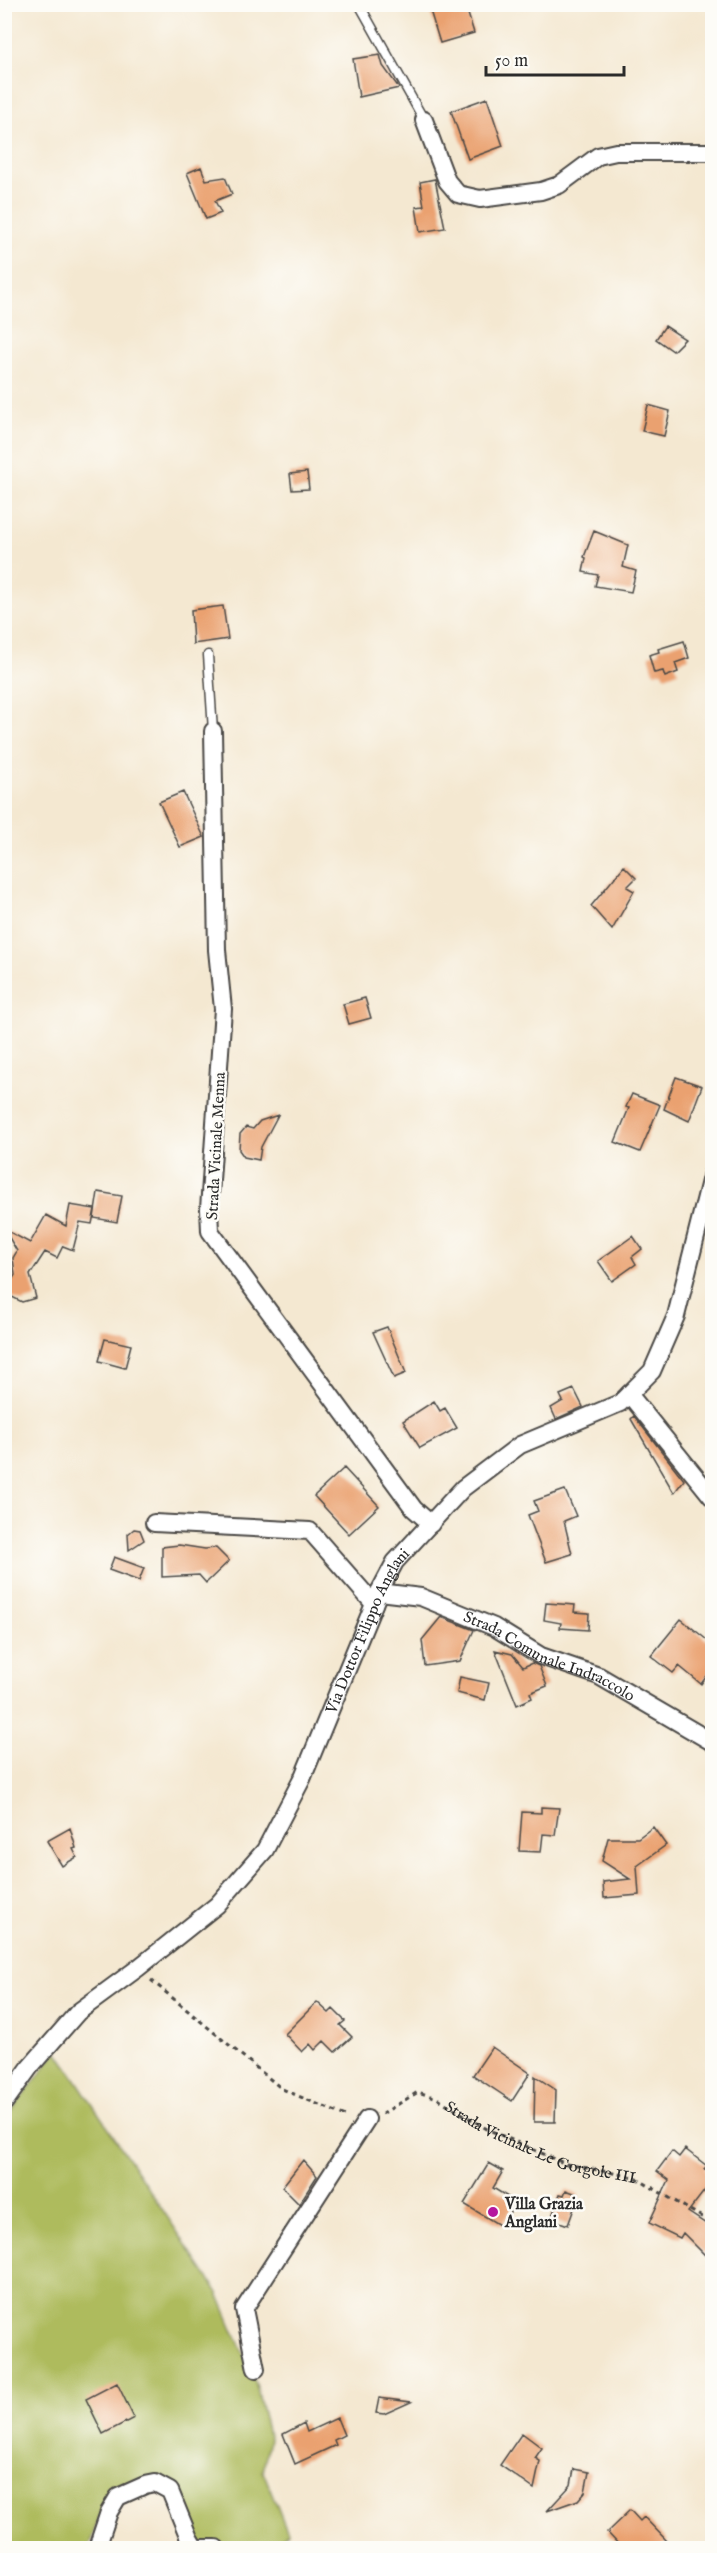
<svg xmlns="http://www.w3.org/2000/svg" width="717" height="2553" font-family="'IM FELL English',serif">
<style>
.green{fill:#aebb5d;stroke:#6c7344;stroke-width:1.5}
.building{fill:#eaa170}
.lines{fill:none;stroke-linecap:round;stroke-linejoin:round}
.lane-casing{stroke:#494744;stroke-width:11}
.street-casing{stroke:#494744;stroke-width:20}
.path{stroke:#494744;stroke-width:3;stroke-dasharray:4.5 4.5;stroke-linecap:butt}
.lane{stroke:#fff;stroke-width:8}
.street{stroke:#fff;stroke-width:16}
.poi-dot{fill:#b5179e;stroke:#fdfcf7;stroke-width:2}
.labels{text-anchor:middle;stroke-width:5;stroke-linejoin:round;paint-order:stroke}
.street-label{font-size:16px;fill:#2b2b2b;stroke:#fdfcf7}
.poi-label{font-size:16px;font-weight:bold;fill:#2b2b2b;stroke:#fdfcf7;text-anchor:start}
</style>
<rect width="100%" height="100%" fill="#fdfcf7"/>
<filter id="ink" filterUnits="userSpaceOnUse"><feTurbulence type="fractalNoise" baseFrequency=".0167" numOctaves="2"/><feDisplacementMap in="SourceGraphic" scale="12" xChannelSelector="R" yChannelSelector="G"/><feConvolveMatrix kernelMatrix="1 2 1 2 8 2 1 2 1" color-interpolation-filters="sRGB"/></filter>
<filter id="wash" filterUnits="userSpaceOnUse"><feTurbulence type="fractalNoise" baseFrequency=".008" numOctaves="4" result="noise"/><feDisplacementMap in="SourceGraphic" scale="24" xChannelSelector="R" yChannelSelector="G"/><feGaussianBlur stdDeviation="1.35" result="paint"/><feColorMatrix in="noise" values="0 0 0 0 0 0 0 0 0 0 0 0 0 0 0 0 0 1.4 0 .05"/><feComposite in="paint" operator="in"/></filter>
<g filter="url(#wash)">
<rect width="100%" height="100%" fill="#f4e8d1"/>
<!-- green -->
<path class="green" d="M57 2051 218 2293 256 2384 269 2439 263 2471 288 2533 272 2548H195L169 2480 139 2479 104 2505 88 2548H5L4 2121Z"/>
<g id="blocks">
<!-- building -->
<path class="building" d="M428 4H465L474 33 440 43Z
M380 55 383 66 399 88 359 97 353 59Z
M487 98 503 146 468 159 451 111Z
M201 167 206 180 225 177 232 194 215 201 221 213 206 219 187 173Z
M435 179 445 228 420 232 416 207 424 206 420 182Z
M665 326 685 339 673 351 656 339Z
M648 405 670 411 664 436 642 431Z
M307 472 309 489 292 490 290 474Z
M594 531 628 545 623 567 636 571 631 592 595 586 598 575 583 572 586 558 584 557Z
M223 606 228 639 193 644 191 610Z
M684 641 689 658 675 663 678 672 665 677 663 671 654 673 649 655 659 652 658 649Z
M183 792 204 837 180 847 159 802Z
M624 866 636 878 627 887 634 891 612 930 591 906Z
M365 998 371 1018 349 1024 343 1004Z
M676 1077 702 1086 689 1121 664 1109Z
M632 1094 660 1105 640 1152 615 1142 629 1108 626 1107Z
M278 1115 261 1147 259 1160 244 1157 239 1150 240 1134 246 1127 253 1129 260 1121Z
M98 1192 122 1196 117 1222 94 1218Z
M70 1205 95 1209 92 1224 80 1222 73 1250 63 1246 57 1258 45 1252 30 1275 36 1298 22 1302 4 1293 15 1275 13 1258 17 1251 4 1229 30 1243 46 1215 66 1226Z
M633 1236 642 1249 632 1257 636 1264 612 1281 598 1261Z
M387 1327 406 1373 394 1378 373 1332Z
M105 1339 131 1345 125 1368 99 1361Z
M574 1389 583 1407 556 1419 551 1408 563 1401 560 1395Z
M434 1401 440 1411 445 1408 457 1428 420 1448 403 1421Z
M634 1416 684 1480 674 1493 631 1419Z
M344 1468 379 1506 349 1534 314 1496Z
M565 1490 576 1516 564 1521 572 1554 546 1562 528 1515 538 1511 534 1501Z
M134 1529 140 1530 144 1540 129 1550 128 1534Z
M179 1545 205 1549 216 1548 229 1561 206 1583 199 1575 162 1577V1547Z
M114 1557 144 1568 139 1581 109 1570Z
M546 1603 575 1605 574 1612 589 1613 588 1630 560 1628 561 1623 544 1620Z
M441 1617 474 1630 460 1661 425 1666 422 1640Z
M681 1619 712 1644V1669L701 1684 679 1666 673 1673 651 1656Z
M495 1650 512 1654 523 1667 532 1663 539 1666 547 1686 530 1693 532 1698 517 1705Z
M460 1677 489 1683 485 1700 457 1693Z
M541 1807 559 1808 555 1835 543 1834 541 1852 519 1851 522 1812 541 1813Z
M653 1827 666 1845 637 1866 639 1895 604 1898 603 1882 630 1879 602 1861 608 1838H638Z
M70 1828 76 1848 73 1849 77 1857 62 1866 47 1841Z
M317 2002 329 2013 333 2009 345 2021 340 2025 352 2037 335 2052 324 2041 315 2050 310 2044 302 2052 285 2034Z
M492 2047 530 2073 512 2101 473 2075Z
M535 2076 556 2090 555 2122H534Z
M685 2149 707 2166 704 2169 712 2175V2181L688 2212 712 2228V2246L705 2255 683 2233 680 2238 649 2223 669 2180 657 2171 672 2151 679 2157Z
M303 2160 317 2176 299 2204 282 2187Z
M489 2163 503 2171 493 2188 516 2202 501 2226 464 2204Z
M566 2190 579 2195 568 2225 551 2219 560 2194 564 2195Z
M117 2383 134 2418 103 2434 86 2399Z
M379 2398 411 2402 384 2414 376 2413Z
M337 2418 344 2435 334 2440 336 2445 295 2464 283 2434 304 2423 307 2432Z
M522 2433 542 2448 535 2458 540 2461 534 2489 500 2465Z
M574 2469 589 2472 585 2492 578 2500 547 2511 571 2485Z
M630 2510 640 2521 644 2517 667 2541 659 2548H622L607 2532Z"/>
</g>
</g>
<g filter="url(#ink)">
<use href="#blocks" fill-opacity="0" stroke="#494744" stroke-width="1.5"/>
<g class="lines">
<defs>
<path id="lane" d="M359 4 424 120
M208 655 213 731"/>
<g id="street">
<path d="M424 120 447 181 458 194 480 199 541 191 559 185 598 156 616 152H712"/>
<path d="M213 731 217 950 223 1009 209 1209 210 1231 414 1509 431 1524"/>
<path d="M629 1394 712 1497"/>
<path d="M154 1523 310 1531 374 1604"/>
<path id="s2" d="M379 1592 421 1597 494 1627 541 1656 599 1676 712 1742"/>
<path id="s3" d="M4 2103 30 2067 78 2012 138 1968 217 1905 265 1850 302 1779 379 1592 395 1562 463 1488 520 1445 620 1403 652 1371 676 1316 712 1173"/>
<path d="M256 2369 244 2309 367 2119"/>
<path d="M97 2548 109 2512 118 2497 145 2485 155 2483 170 2491 189 2538 195 2548H216"/>
</g>
</defs>
<!-- lane casing -->
<use href="#lane" class="lane-casing"/>
<!-- street casing -->
<use href="#street" class="street-casing"/>
<!-- path -->
<g class="path">
<path d="M151 1980 282 2089 348 2117"/>
<path id="s1" d="M382 2114 418 2092 437 2098 487 2129 566 2164 634 2177 712 2223"/>
</g>
<!-- lane -->
<use href="#lane" class="lane"/>
<!-- street -->
<use href="#street" class="street"/>
</g>
</g>
<!-- markers -->
<circle class="poi-dot" cx="493" cy="2212" r="6"/>
<g class="labels">
<!-- street labels -->
<g class="street-label">
<text transform="translate(215 1146) rotate(-87)" y="6">Strada Vicinale Menna</text>
<text dy="6" stroke="none"><textPath href="#s3" startOffset="608">Via Dottor Filippo Anglani</textPath></text>
<text dy="6" stroke="none"><textPath href="#s2" startOffset="184">Strada Comunale Indraccolo</textPath></text>
<text dy="6" stroke="none"><textPath href="#s1" startOffset="176">Strada Vicinale Le Gorgole III</textPath></text>
</g>
<!-- poi labels -->
<g class="poi-label">
<text x="505" y="2209">Villa Grazia<tspan x="505" dy="18">Anglani</tspan></text>
</g>
</g>
<!-- margin -->
<rect width="717" height="2553" fill="none" stroke="#fdfcf7" stroke-width="24"/>
<!-- scale -->
<path d="M486 66v9h138v-9" fill="none" stroke="#2b2b2b" stroke-width="3"/>
<text x="495" y="66" font-size="18" fill="#2b2b2b" stroke="#fdfcf7" stroke-width="4.5" paint-order="stroke">50 m</text>
</svg>
